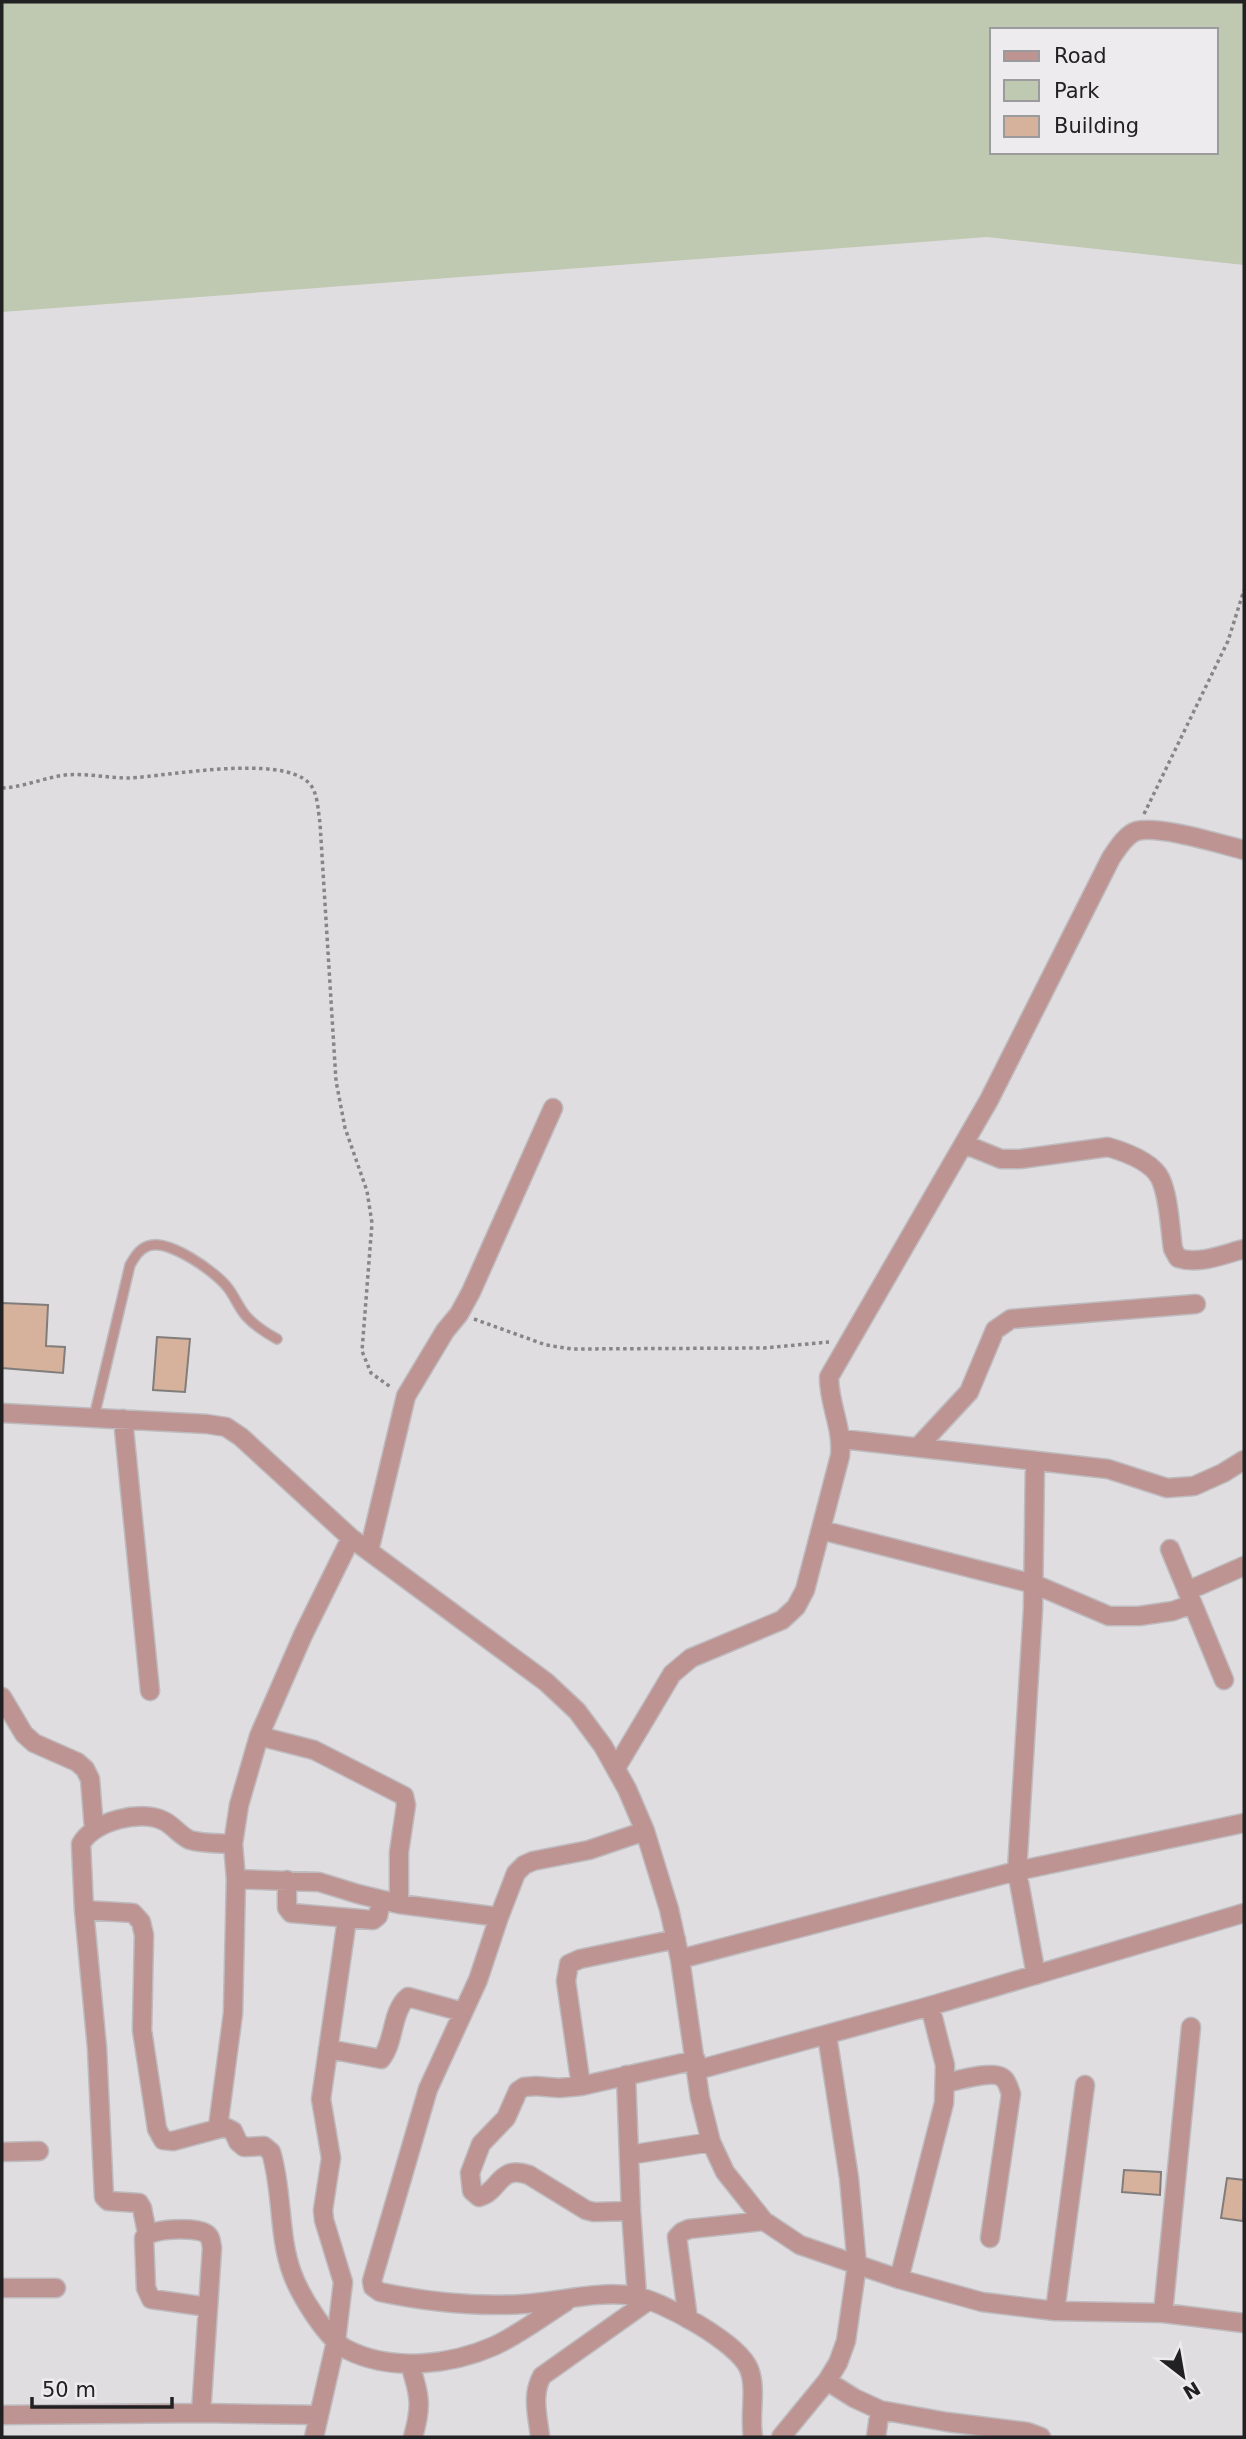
<svg xmlns="http://www.w3.org/2000/svg" width="1246" height="2439" font-family="'DejaVu Sans',sans-serif">
<style>
.green{fill:#bfc8b1;fill-rule:evenodd}
.building{fill:#d6b29c;stroke:#817d7b;stroke-width:2}
.lines{fill:none;stroke-linecap:round;stroke-linejoin:round}
.lane-casing{stroke:#bebbbf;stroke-width:12}
.street-casing{stroke:#bebbbf;stroke-width:21}
.path{stroke:#878588;stroke-width:3.5;stroke-dasharray:3.5 3.5;stroke-linecap:butt}
.lane{stroke:#be9493;stroke-width:9}
.street{stroke:#be9493;stroke-width:18}
</style>
<rect width="100%" height="100%" fill="#e0dde1"/>
<!-- green -->
<path class="green" d="M2 2H1244V265L987 237 2 312ZM992 30H1216V152H992Z"/>
<!-- building -->
<path class="building" d="M2 1303 48 1305 46 1346 65 1347 63 1373 2 1368Z
M157 1337 190 1339 185 1392 153 1390Z
M1124 2170 1161 2172 1160 2195 1122 2192Z
M1227 2178 1244 2180 1243 2221 1221 2218Z"/>
<g class="lines">
<defs>
<path id="lane" d="M94 1417 130 1265C134 1258 139 1249 148 1246 168 1238 216 1272 228 1288 235 1297 239 1308 246 1316 255 1326 266 1333 277 1339"/>
<path id="street" d="M964 1144 1001 1159H1020L1108 1147C1125 1152 1152 1162 1160 1178 1169 1196 1170 1229 1173 1249L1178 1258C1199 1265 1224 1254 1244 1249
M2 1413 207 1424 226 1427 241 1437 351 1538 546 1682 577 1711 603 1746 627 1789 645 1831 669 1909 680 1959 700 2098 711 2142 725 2172 764 2221 800 2245 899 2279 982 2302 1055 2311 1163 2313 1244 2323
M123 1419 150 1691
M842 1439 1108 1469 1167 1488 1194 1486 1223 1473 1244 1460
M918 1447 969 1392 995 1330 1011 1319 1196 1304
M1035 1461 1033 1609 1017 1871 1036 1975
M821 1530 1034 1584 1109 1616H1139L1173 1611 1192 1604
M1170 1549 1224 1680
M369 1551 406 1396 445 1331 459 1314 471 1292 553 1108
M1187 1591 1244 1566
M2 1697 24 1734 34 1743 77 1762 85 1769 90 1779 94 1829
M259 1736 314 1750 404 1796 406 1805 399 1852V1904
M616 1768 672 1674 691 1658 782 1620 796 1607 805 1590 840 1456C843 1427 829 1406 829 1377L989 1100 1111 858C1117 849 1126 834 1137 831 1159 825 1220 844 1244 850
M645 1831 589 1850 533 1861 524 1865 516 1873 499 1917 478 1980 428 2089 372 2281 373 2287 380 2292C427 2302 475 2307 523 2304 559 2302 598 2290 634 2296 661 2300 739 2343 749 2369 757 2389 749 2415 753 2437
M236 1879 319 1882 358 1894 399 1904 499 1917
M287 1880V1908L291 1913 373 1920 378 1916 381 1900
M84 1910 133 1913 141 1922 144 1935 142 2030 157 2129 163 2140 173 2141 225 2127 233 2131 238 2142 244 2147 264 2146 271 2152C283 2191 278 2235 292 2273 300 2295 327 2340 348 2350 392 2372 451 2365 494 2346 520 2334 543 2316 567 2301
M680 1959 1017 1871 1244 1823
M328 2049 381 2059C395 2042 391 2011 408 1997L463 2012
M697 2070 930 2006 1244 1913
M626 2075 631 2211 637 2296
M946 2083C959 2080 994 2070 1003 2078 1008 2082 1009 2089 1011 2094L990 2238
M581 2086 566 1981 569 1964 580 1959 676 1939
M218 2127 233 2013 236 1879 233 1844 239 1805 259 1736 303 1635 351 1538
M2 2152 39 2151
M629 2155 711 2142
M631 2211 594 2212 586 2210 529 2175C498 2164 500 2192 479 2197L472 2191 470 2173 481 2144 506 2118 518 2091 524 2087 536 2086 559 2088 581 2086 696 2060
M147 2233 142 2208 139 2203 108 2201 104 2197 97 2048 84 1910 81 1844C93 1821 141 1809 164 1821 173 1825 180 1836 190 1840 203 1844 220 1843 233 1844
M899 2279 944 2103 945 2065 930 2006
M2 2288H56
M1055 2311 1085 2085
M1163 2313 1191 2027
M688 2319 677 2237 682 2232 689 2229 764 2221
M410 2365C420 2395 422 2406 413 2437
M827 2381 854 2398 880 2410 947 2422 1027 2432 1041 2437
M201 2413 212 2248C211 2242 211 2236 205 2233 194 2227 151 2228 144 2238L146 2288 151 2299 208 2307
M2 2415 201 2413 319 2415
M314 2437 336 2341 343 2282 324 2220 323 2210 331 2158 321 2099 347 1919
M540 2437C538 2416 531 2396 542 2376L648 2301
M781 2437 827 2381 838 2363 846 2341 857 2265 849 2178 827 2035
M876 2437 880 2410"/>
</defs>
<!-- lane casing -->
<use href="#lane" class="lane-casing"/>
<!-- street casing -->
<use href="#street" class="street-casing"/>
<!-- path -->
<path class="path" d="M2 788C24 787 43 778 65 775 86 773 108 778 129 778 169 776 280 754 309 783 318 792 318 811 320 823L336 1081 345 1128 367 1191 372 1223 362 1351 371 1373 392 1388
M1144 814 1228 641 1244 590
M474 1319 546 1345 572 1349 764 1348 829 1342"/>
<!-- lane -->
<use href="#lane" class="lane"/>
<!-- street -->
<use href="#street" class="street"/>
</g>
<!-- border -->
<rect width="1246" height="2439" fill="none" stroke="#212022" stroke-width="7"/>
<!-- legend -->
<rect x="990" y="28" width="228" height="126" fill="#edebee" stroke="#9b9a9c" stroke-width="2"/>
<rect x="1004" y="51" width="35" height="10" fill="#be9493" stroke="#9b9a9c" stroke-width="2"/>
<text x="1054" y="63" font-size="21" fill="#212022">Road</text>
<rect x="1004" y="80" width="35" height="21" fill="#bfc8b1" stroke="#9b9a9c" stroke-width="2"/>
<text x="1054" y="98" font-size="21" fill="#212022">Park</text>
<rect x="1004" y="116" width="35" height="21" fill="#d6b29c" stroke="#9b9a9c" stroke-width="2"/>
<text x="1054" y="133" font-size="21" fill="#212022">Building</text>
<!-- north arrow -->
<g transform="translate(1183 2376) rotate(149)" stroke="#edebee" stroke-width="5" paint-order="stroke">
<path d="M0-5L12 26L0 18L-12 26Z" fill="#212022"/>
<text y="-10" font-size="19" font-weight="bold" text-anchor="middle" fill="#212022">N</text>
</g>
<!-- scale -->
<path d="M32 2397v10h140v-10" fill="none" stroke="#212022" stroke-width="3.5"/>
<text x="42" y="2397" font-size="21" fill="#212022" stroke="#edebee" stroke-width="5" paint-order="stroke">50 m</text>
</svg>
